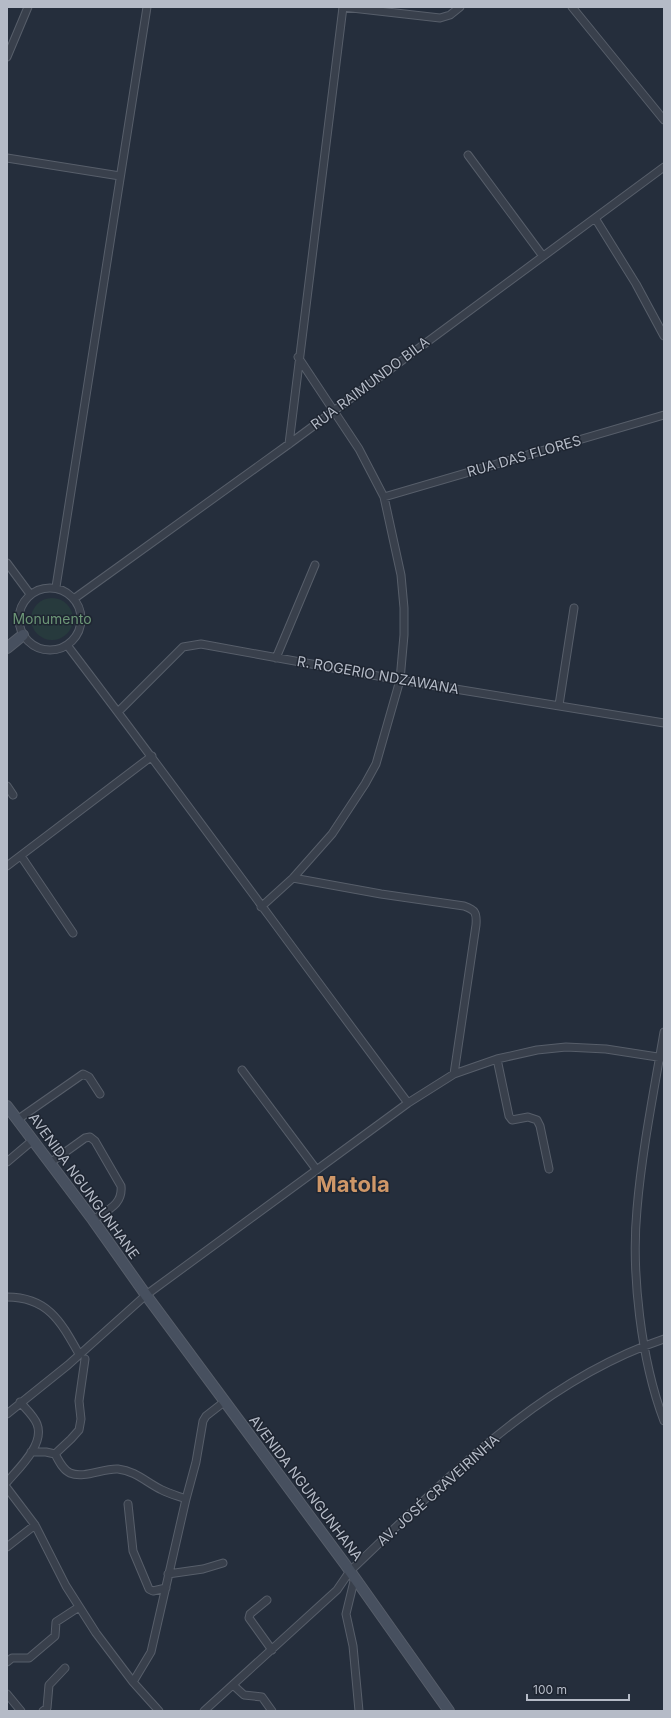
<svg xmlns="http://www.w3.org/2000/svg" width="671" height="1718" font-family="Inter,sans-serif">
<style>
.green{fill:#273a3d}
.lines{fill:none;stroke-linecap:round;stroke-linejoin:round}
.street-casing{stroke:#575e6a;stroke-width:9}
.secondary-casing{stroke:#575e6a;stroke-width:12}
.street{stroke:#39404c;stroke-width:7}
.secondary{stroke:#47505f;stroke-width:10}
.labels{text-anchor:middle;stroke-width:3;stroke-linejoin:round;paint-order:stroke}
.street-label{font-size:14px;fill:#b5bbc7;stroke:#1e2531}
.park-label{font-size:14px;fill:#6d9777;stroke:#1e2531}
.town-label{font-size:22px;font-weight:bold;fill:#cf9768;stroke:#1e2531}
</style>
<rect width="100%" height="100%" fill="#252e3c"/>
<!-- green -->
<path class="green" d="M31 619a21 21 0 1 1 42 0a21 21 0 1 1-42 0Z"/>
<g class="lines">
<defs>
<path id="street" d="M343 7 440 18 450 15 460 7
M572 7 664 120
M7 57 28 7
M468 155 542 255
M7 158 120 176
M595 218 636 284 664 336
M289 444 343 7
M384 497 664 415
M7 563 30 594
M56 587 147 7
M19 619a31 31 0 1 1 62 0a31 31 0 1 1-62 0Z
M75 598 289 444 664 167
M67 645C183 797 294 951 408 1103
M276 658 315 565
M559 705 574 608
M118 712 183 647 201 644 400 680 664 723
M7 786 13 795
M21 856 73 933
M7 866 152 756
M293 878 381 894 464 906C475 910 477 912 476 925L454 1074
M261 907 293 878 332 834 365 784 376 764 400 680 404 635V608L401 575 384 497 359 449 298 357
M664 1032C654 1091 642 1150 637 1209 631 1273 641 1360 664 1421
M497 1059 509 1116 512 1120 528 1117 537 1120 540 1126 549 1169
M242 1070 316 1169
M17 1120 83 1074 89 1077 100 1094
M7 1162 33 1140
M50 1163 85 1138 90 1137 95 1141 121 1186C123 1205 107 1210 93 1220
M7 1297C48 1297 61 1322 79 1354
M7 1414 68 1365 146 1295 408 1103 454 1074 497 1059 537 1050 566 1047 606 1049 664 1058
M31 1452H46L55 1454C59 1461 63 1470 70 1473 84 1479 103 1468 118 1469 136 1471 147 1483 162 1490 170 1494 178 1496 186 1499
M55 1454 71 1439 79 1430 81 1419 79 1401 85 1359
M7 1482C19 1468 45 1444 37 1424 34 1416 25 1408 20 1402
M7 1488 35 1525 66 1586 96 1633 133 1682 159 1711
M128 1504 133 1551 149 1589 153 1591 166 1588
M7 1547 35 1525
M168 1574 203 1569 223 1563
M355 1577 346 1614 353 1646 359 1711
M267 1600 250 1614 249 1618 272 1650
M7 1662 12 1658H29L55 1636 56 1622 79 1607
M133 1682 151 1652 186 1499 196 1462 203 1421 206 1416 224 1402
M233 1685 244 1695 262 1697 272 1711
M7 1694 21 1711
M43 1711 47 1708 49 1685 65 1668
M204 1711 337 1590 350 1571C444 1482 538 1381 664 1339"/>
<path id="secondary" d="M7 648 23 635
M7 1106 93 1220 146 1295 345 1564 449 1711"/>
</defs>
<!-- street casing -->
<use href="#street" class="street-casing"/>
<!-- secondary casing -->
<use href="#secondary" class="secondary-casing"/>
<!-- street -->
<use href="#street" class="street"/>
<!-- secondary -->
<use href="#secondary" class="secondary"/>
</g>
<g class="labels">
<!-- street labels -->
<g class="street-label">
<text transform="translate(370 383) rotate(-37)" y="5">RUA RAIMUNDO BILA</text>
<text transform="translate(524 456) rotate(-16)" y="5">RUA DAS FLORES</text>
<text transform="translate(378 675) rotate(10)" y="5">R. ROGERIO NDZAWANA</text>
<text transform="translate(84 1186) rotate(54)" y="5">AVENIDA NGUNGUNHANE</text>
<text transform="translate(306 1488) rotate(53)" y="5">AVENIDA NGUNGUNHANA</text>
<text transform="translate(438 1490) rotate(-42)" y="5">AV. JOSÉ CRAVEIRINHA</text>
</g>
<!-- park labels -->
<g class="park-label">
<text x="52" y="624">Monumento</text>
</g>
<!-- town labels -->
<g class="town-label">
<text x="353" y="1192">Matola</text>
</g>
</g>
<!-- border -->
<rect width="671" height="1718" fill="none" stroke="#b5bbc7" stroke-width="16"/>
<!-- scale -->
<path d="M527 1694v6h102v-6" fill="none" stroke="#b5bbc7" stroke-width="2"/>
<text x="533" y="1694" font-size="12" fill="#b5bbc7" stroke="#1e2531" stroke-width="3" paint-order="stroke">100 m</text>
</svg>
